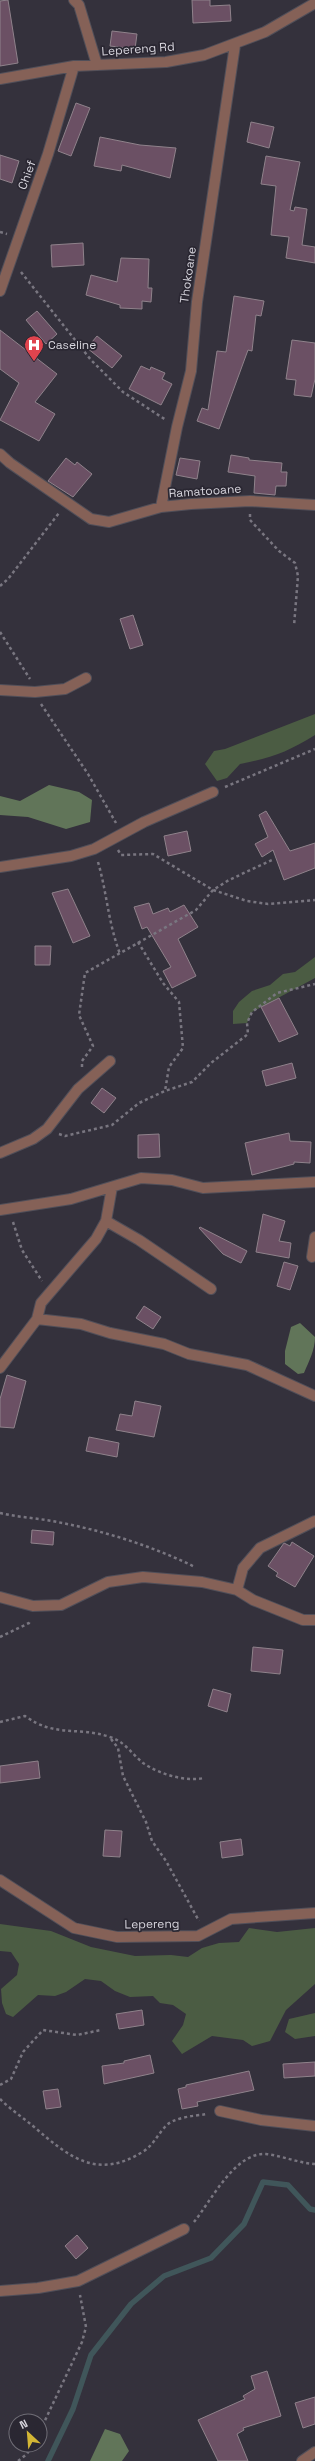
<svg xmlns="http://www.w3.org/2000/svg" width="315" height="2461" font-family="'Space Grotesk',sans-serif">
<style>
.green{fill:#4b5c43}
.forest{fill:#617559}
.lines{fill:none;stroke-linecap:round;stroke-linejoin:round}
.stream{stroke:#40565a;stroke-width:5.5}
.building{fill:#6b5064;stroke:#8f828b}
.minor-casing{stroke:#514f59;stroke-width:12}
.path{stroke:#797680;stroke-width:2.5;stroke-dasharray:3 3;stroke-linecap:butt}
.minor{stroke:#856157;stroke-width:10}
.labels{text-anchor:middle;stroke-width:3.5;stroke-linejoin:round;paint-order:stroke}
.street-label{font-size:12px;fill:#d7d5dd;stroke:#2a2732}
.poi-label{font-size:12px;fill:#d7d5dd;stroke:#2a2732;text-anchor:start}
</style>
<rect width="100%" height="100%" fill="#34313c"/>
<!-- green -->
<path class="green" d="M315 714V735C288 752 271 758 240 764L227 778 217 781 205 764 214 751 225 749Z
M315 957V978L252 1012 247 1023 233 1024V1011L239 1002 252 991 270 985 283 974 295 972Z
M0 1924 51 1931 91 1947 135 1956 171 1955 188 1957 202 1948 219 1943 239 1942 249 1928 277 1932 315 1928V1984L286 2010 270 2041 252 2046 243 2040 212 2036 182 2054 172 2041 183 2025 186 2014 173 2005 160 2003 153 1996 130 1997 115 1991 101 1981 85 1979 66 1992 55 1996 38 1995 13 2017 6 2014 2 2003 1 1989 17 1975 19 1964 11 1952 0 1951Z
M315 2013V2036L295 2039 285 2032 289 2019Z"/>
<!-- forest -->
<path class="forest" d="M49 785 79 792 92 800 90 822 66 829 28 817 0 815V796L20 801Z
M300 1323 315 1337C315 1350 309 1361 304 1373L298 1374 285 1364V1351L291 1327Z
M105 2429 120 2434 129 2451 122 2461H90Z"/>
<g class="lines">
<!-- stream -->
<path class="stream" d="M48 2461 73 2409 91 2355 131 2304 164 2276 211 2258 244 2224 263 2182 288 2185 310 2209 315 2210"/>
</g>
<!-- building -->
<path class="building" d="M8 0 18 63 0 66V1Z
M192 0H210V6L230 5 231 21 193 23Z
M112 31 137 34 135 49 110 46Z
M76 103 90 108 71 156 58 151Z
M251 122 274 127 269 148 247 142Z
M100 137 140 145 176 148 170 178 122 165 121 171 94 166Z
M0 155 19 161 12 183 0 179Z
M266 156 300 162 290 210 294 211 295 207 307 209 302 245 315 247V263L286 258 289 237 271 235 276 186 261 184Z
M83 243 84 265 52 267 51 245Z
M121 258 149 259 148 288H152L151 302 142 301V309L120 308V305L86 295 91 275 117 282Z
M234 296 264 301 261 316 256 315 252 351 248 350 219 429 197 421 202 408 208 410 217 351 226 352Z
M37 311 57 334 46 344 26 320Z
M0 330 57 374 35 402 55 414 39 441 0 420 19 383 0 369Z
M97 336 122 356 112 368 87 348Z
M292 340 315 343V379L311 397 294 395 296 380 286 379Z
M141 366 150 370 151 367 165 373 162 379 172 384 161 405 129 389Z
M231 455 249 458V460L282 463 281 472H287L286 486H276L275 495 254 493 255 476 228 472Z
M66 458 75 465 77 462 92 474 73 497 48 481Z
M180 458 200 461 197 479 176 475Z
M133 615 143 645 130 649 120 619Z
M266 811 290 851 315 843V868L284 880 273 850 262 857 255 844 268 837 259 815Z
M187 831 191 851 168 856 164 836Z
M68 889 90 936 73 943 52 893Z
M149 903 153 914 168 908 170 912 184 905 198 927 178 939 196 976 172 988 163 971 171 967 147 927 142 929 134 907Z
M35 946H51L50 965H35Z
M279 998 298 1034 279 1042 261 1007Z
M292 1063 296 1078 266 1086 262 1071Z
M102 1088 116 1098 104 1113 91 1103Z
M289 1133 290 1141 311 1142 310 1163 294 1162V1164L252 1175 245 1143Z
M159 1134 160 1157 138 1158V1135Z
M263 1214 285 1221 279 1241 291 1243 289 1258 256 1252Z
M200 1227 247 1251 241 1263 223 1254 199 1228Z
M284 1262 298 1266 290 1290 277 1286Z
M144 1306 161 1317 153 1329 136 1318Z
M7 1375 26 1381 14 1428 0 1427V1399Z
M135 1401 161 1406 154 1437 116 1430 120 1414 132 1416Z
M89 1437 119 1443 117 1457 86 1451Z
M32 1530 54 1532 53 1545 31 1543Z
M292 1542 314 1556 295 1587 276 1576 278 1573 268 1566 284 1543 290 1546Z
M253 1647 283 1650 280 1674 251 1671Z
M213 1689 231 1694 227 1712 208 1706Z
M38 1761 40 1778 0 1783V1766Z
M105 1830 122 1831 120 1857 103 1856Z
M241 1839 243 1855 222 1858 220 1842Z
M142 2010 144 2025 119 2029 116 2014Z
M150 2055 154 2073 104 2084 102 2066 124 2063V2061Z
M315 2062V2076L284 2078 283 2064Z
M249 2071 254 2090 197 2102 198 2106 182 2109 178 2089 186 2087V2085Z
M58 2089 61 2107 46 2109 43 2091Z
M77 2235 88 2248 76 2259 65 2246Z
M267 2371 281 2416 243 2428 244 2430 237 2434 248 2461H218L198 2420 245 2399 243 2396 255 2389 251 2376Z
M315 2397V2424L303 2428 295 2403Z"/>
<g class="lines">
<defs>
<path id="minor" d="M74 0 79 5 97 65
M0 79 74 66 166 62 204 55 265 32 315 3
M0 291 48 154 74 66
M0 454 10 463 91 519 109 522 161 507 191 504 250 501 315 505
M161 507 177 427 191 371 197 302 235 45
M0 690 35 692 65 689 86 678
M0 867 71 856 94 849 144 822 213 792
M0 1153 33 1139 47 1129 78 1089 110 1061
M0 1210 71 1199 141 1178 172 1180 203 1188 315 1182
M106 1221 139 1240 211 1289
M312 1257 315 1237
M37 1319 81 1324 110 1333 164 1344 189 1354 247 1365 315 1396
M0 1368 37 1319 41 1303 96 1239 106 1221 112 1187
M237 1590 243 1568 260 1548 315 1521
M0 1597 33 1606 61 1605 108 1582 143 1577 202 1582 237 1590 253 1600 303 1620H315
M0 1880 74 1928 117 1937 198 1936 231 1919 315 1913
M220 2111 261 2120 315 2126
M0 2291 38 2288 78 2281 184 2229
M302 2461 315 2452"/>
</defs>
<!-- minor casing -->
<use href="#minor" class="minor-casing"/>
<!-- path -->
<path class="path" d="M0 232 7 234
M21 272 91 360 123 392 166 420
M250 514V520L279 551 295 563 298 576 294 626
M0 586 8 579 59 513
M0 632 30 679
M41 704 88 774 116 823
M225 787 315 749
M118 850 121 855 153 854 213 890 247 901 268 904 315 900
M98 862C107 893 108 922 120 954
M138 942 163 983 179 1002 183 1048 169 1067 165 1091
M82 1067V1061L93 1046 79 1015 85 973 196 910 213 890 229 880 274 859
M59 1134 65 1136 112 1125 139 1103 165 1091 192 1082 211 1063 248 1034 247 1023 252 1012 277 993 315 984
M13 1222 22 1250 42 1281
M0 1513C17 1517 35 1518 52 1521 101 1530 150 1545 195 1567
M0 1637 29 1623 30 1620
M0 1722 25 1716C55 1738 78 1726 110 1737 124 1741 132 1754 143 1763 159 1774 185 1782 204 1778
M111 1739 118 1748 123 1776 146 1822 152 1841 166 1861 199 1921
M0 2085 11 2079 23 2052 43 2030 77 2035 101 2030
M0 2099C10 2109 22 2117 33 2126 69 2157 97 2181 144 2151 153 2145 157 2136 164 2128 172 2117 194 2116 207 2114
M194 2222C211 2201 235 2152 266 2154 283 2156 298 2163 315 2164
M40 2431 82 2342 86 2327 80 2295
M18 2461 27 2454 32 2445"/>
<!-- minor -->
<use href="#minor" class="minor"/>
</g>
<!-- icons -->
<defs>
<symbol id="hospital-pin" viewBox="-11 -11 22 30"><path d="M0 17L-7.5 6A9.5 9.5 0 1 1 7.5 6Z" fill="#e0444e" stroke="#2a2732"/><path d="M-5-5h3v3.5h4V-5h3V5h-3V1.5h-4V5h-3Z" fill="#fff"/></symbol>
</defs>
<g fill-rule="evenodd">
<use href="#hospital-pin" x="23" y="334" width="22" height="30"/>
</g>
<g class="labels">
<!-- street labels -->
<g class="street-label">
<text transform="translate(138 49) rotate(-4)" y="4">Lepereng Rd</text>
<text transform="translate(27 175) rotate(-70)" y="4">Chief</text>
<text transform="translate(188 275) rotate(-82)" y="4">Thokoane</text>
<text transform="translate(205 491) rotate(-4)" y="4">Ramatooane</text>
<text transform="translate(152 1924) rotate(-1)" y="4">Lepereng</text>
</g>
<!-- poi labels -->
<g class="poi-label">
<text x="48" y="349">Caseline</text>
</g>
</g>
<!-- north arrow -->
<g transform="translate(28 2433) rotate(334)"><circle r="19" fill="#2a2732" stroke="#6f6d76"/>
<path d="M0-3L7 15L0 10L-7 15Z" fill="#d3b635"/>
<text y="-6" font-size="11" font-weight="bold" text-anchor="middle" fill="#d7d5dd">N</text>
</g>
</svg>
